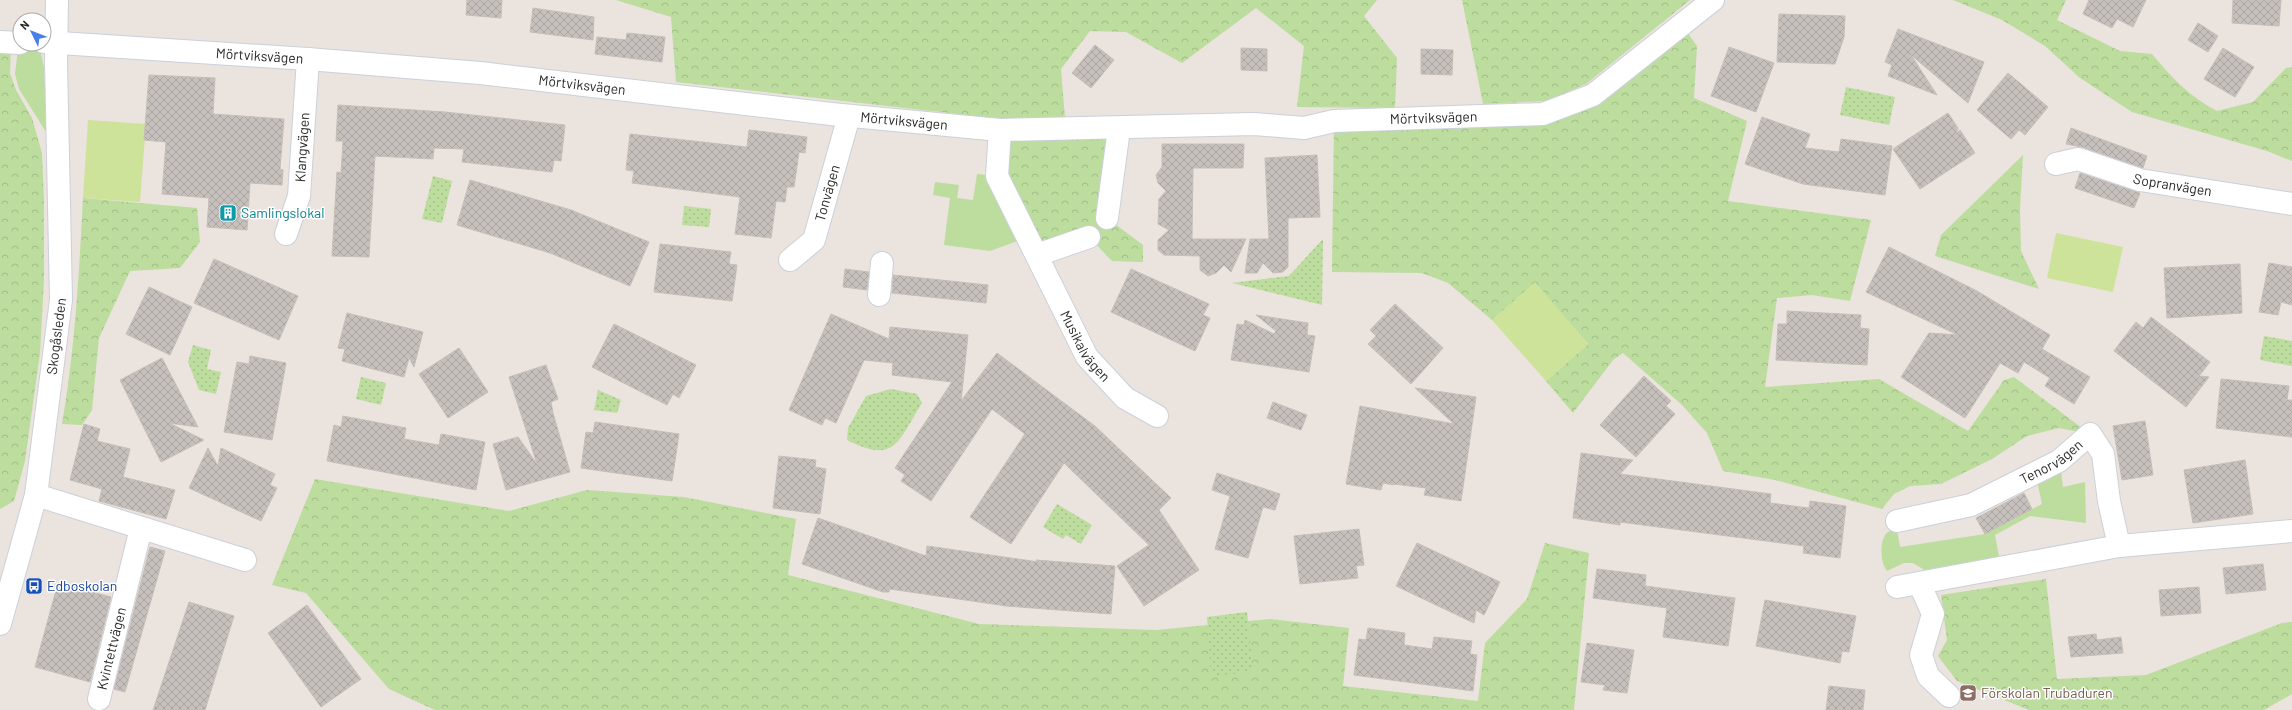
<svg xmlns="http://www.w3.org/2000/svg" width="2292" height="710" font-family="Barlow,sans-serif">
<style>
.grass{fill:#bcdd9d}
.forest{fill:url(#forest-crowns)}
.park{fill:url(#park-dots)}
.pitch{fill:#cee39a}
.building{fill:url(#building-cross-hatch);stroke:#c6beb6}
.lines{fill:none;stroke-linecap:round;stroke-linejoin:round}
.minor-casing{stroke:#cbd0da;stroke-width:24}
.minor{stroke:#fff;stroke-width:22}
.labels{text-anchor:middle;stroke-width:3;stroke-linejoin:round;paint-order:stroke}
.street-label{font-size:14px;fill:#2a2a2a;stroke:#fff}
.culture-label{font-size:14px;fill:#0d838f;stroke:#fff;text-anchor:start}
.transit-label{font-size:14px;fill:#164399;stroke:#fff;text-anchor:start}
.education-label{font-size:14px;fill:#785e54;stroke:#fff;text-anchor:start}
</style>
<defs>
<pattern id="forest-crowns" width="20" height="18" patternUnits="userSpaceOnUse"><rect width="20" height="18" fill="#bcdd9d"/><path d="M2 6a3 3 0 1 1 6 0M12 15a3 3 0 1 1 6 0" fill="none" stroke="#a2be87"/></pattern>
<pattern id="park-dots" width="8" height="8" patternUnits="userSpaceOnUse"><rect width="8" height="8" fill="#bcdd9d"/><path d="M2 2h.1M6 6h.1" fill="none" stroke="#a2be87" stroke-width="1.8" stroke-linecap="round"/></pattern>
<pattern id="building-cross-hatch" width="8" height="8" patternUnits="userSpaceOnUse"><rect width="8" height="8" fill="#c6c0bc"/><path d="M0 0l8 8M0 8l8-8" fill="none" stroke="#aaa5a2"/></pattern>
</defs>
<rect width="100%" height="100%" fill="#ebe3dd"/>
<!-- grass -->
<path class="grass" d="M18 49H40L44 68 48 135 19 89 15 74Z
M977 174 997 176 1028 237 990 251 944 245 950 198 933 195 935 182 959 185 957 198 973 200Z
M2061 471 2063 487 2085 482 2086 523 2030 516 1995 535 2000 562 1928 572 1913 563H1904L1887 571C1880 563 1879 538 1888 532 1891 530 1894 530 1897 530L1900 547 1985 534 2042 504 2037 481Z"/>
<!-- forest -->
<path class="forest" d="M616 0H1377L1364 16 1397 58 1395 108 1297 107 1304 46 1256 8 1182 63 1126 32 1090 31 1061 69 1065 118H993L676 82 671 17Z
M1462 0H1690L1586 84 1547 101 1483 104Z
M1953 0H2066L2057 20 2120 51 2152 54C2172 78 2190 97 2217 111L2253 102 2286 68 2292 67V161L2267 151 2132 112 2080 78 2045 46 2002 20Z
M1682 25 1697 46 1694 98 1747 121 1728 201 1871 220 1850 301 1812 295 1777 298 1765 387 1879 379 1968 431 2004 380 2014 377 2090 434 2059 428 2027 436 1992 459 1941 484 1910 486 1894 494 1882 509 1775 480 1723 471 1707 433 1682 405 1623 353 1613 360 1573 413 1546 381 1588 344 1535 283 1492 320 1448 283 1422 273 1332 272 1334 121 1543 114Z
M0 43H11L10 73 16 90 32 118 42 153 44 201V280L40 353 25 461 14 501 0 509Z
M1119 129 1107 218 1143 245V262L1112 261 1089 237 1037 255 997 176 1000 130Z
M2023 155 2020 209 2021 251 2039 289 1935 256 1941 235Z
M83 198 197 208 200 242 180 268 130 271 99 338 92 410 82 425 62 424C75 349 79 274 83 198Z
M315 479 509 511 587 490 684 497 796 519 788 575 979 624 1156 630 1270 619 1349 628 1343 686 1478 701 1485 643 1527 599 1545 543 1589 553 1574 710H435L389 689 306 593 272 585Z
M2046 579 2057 679 2146 675 2282 623 2292 622V694L2264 710H2029L1957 681 1938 656 1947 640 1941 595Z"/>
<!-- park -->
<path class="park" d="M1846 87 1895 97 1889 125 1840 115Z
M433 176 452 181 442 223 422 219Z
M684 206 711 209 709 227 682 225Z
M1323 239 1322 305 1232 283 1289 276Z
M2264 336 2292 341V366L2260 360Z
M193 345 211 350 207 369 221 372 216 394 199 390 188 362Z
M361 377 386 383 381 405 356 399Z
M891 389 917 394 922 403C898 441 896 465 847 440L848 428 866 396Z
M598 390 621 400 617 413 594 410Z
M1057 504 1092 525 1081 544 1066 535 1063 539 1043 527Z
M1247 612 1253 672 1211 676 1207 617Z"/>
<!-- pitch -->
<path class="pitch" d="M88 120 146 124 140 202 83 198Z
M2056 233 2123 247 2113 292 2047 278Z
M1535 282 1588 344 1546 381 1492 320Z"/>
<!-- building -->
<path class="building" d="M467 0H502L501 18 466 15Z
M2089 0H2146L2133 27 2117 19 2112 28 2083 14Z
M2233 0H2281L2279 26 2232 23Z
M533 8 594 17 593 40 530 32Z
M1779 14 1845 16 1844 37 1835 64 1777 62Z
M2198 23 2218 36 2208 52 2188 40Z
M1898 29 1984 62 1968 103 1911 55 1937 95 1888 76 1892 65 1885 62Z
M627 33 665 37 662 62 595 54 597 37 626 40Z
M1095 45 1114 60 1091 88 1072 73Z
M1729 47 1774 63 1756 112 1711 96Z
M1241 48 1267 49V71L1241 70Z
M2223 48 2254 67 2235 97 2204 79Z
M1421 49 1453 50 1452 75 1421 74Z
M2008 73 2048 107 2025 135 2019 130 2011 139 1977 110Z
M149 75 215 78 213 114 284 119 280 169 283 170 282 185 250 183 247 230 207 227 209 198 162 194 166 142 144 140Z
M338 105 445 112 565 125 561 161 554 160 552 172 462 162 464 149 434 148 433 159 375 156 369 257 332 256 337 172 341 173 343 141H336Z
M1948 113 1958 128 1956 134 1960 130 1975 153 1920 189 1893 149Z
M1762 117 1810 134 1805 148 1839 152 1841 139 1892 146 1885 195 1803 184 1745 164Z
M2071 128 2147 156 2143 168 2082 147 2066 144Z
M749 130 807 137 805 153 799 152 794 187H787L785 202 776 201 771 238 735 234 740 197 632 183 634 171 626 170 630 134 747 147Z
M1162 144H1244L1243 168H1193L1192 239H1246L1231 272 1224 265 1216 273 1208 276 1200 270V256L1164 255 1158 250V240L1169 230 1158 224 1159 199 1166 191 1158 183 1156 175 1162 167Z
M1317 155 1320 217 1288 218V267L1283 272 1273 273 1263 263 1257 273H1245L1250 239H1269L1265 158Z
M2080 173 2140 193 2134 208 2075 188Z
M470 180 571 210 649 242 630 286 550 253 457 225Z
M660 244 731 252 729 264 737 265 732 301 654 292Z
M1889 247 1977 291 2050 335 2042 349 2090 377 2074 404 2045 386 2050 378 2024 362 2018 373 2000 363 1965 418 1901 377 1929 333 1958 335 1866 292Z
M214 259 298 296 279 340 194 303Z
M2269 263 2292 267V305L2281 302 2278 315 2259 312Z
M2240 264 2242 313 2167 318 2164 268Z
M845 269 869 272 867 290 843 287Z
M1131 269 1209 304 1203 315 1210 318 1195 351 1111 312Z
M893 275 988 285 986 303 892 293Z
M149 287 192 307 170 355 126 334Z
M1395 304 1443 348 1411 384 1368 344 1376 336 1370 330Z
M1787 311 1861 315 1860 328 1869 329 1867 365 1776 360 1778 324H1787Z
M347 313 423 332 414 367 409 358 404 377 342 361 345 349 338 348Z
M831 314 889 339 890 327 968 335 961 401 997 353 1095 426 1171 498 1159 510 1199 570 1144 606 1117 566 1149 545 1064 463 1011 544 970 517 1025 434 992 409 931 501 901 481 905 475 895 468 952 382 892 375 893 363 864 360 836 423 825 418 822 425 789 410Z
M1256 315 1308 323 1307 335 1315 336 1309 372 1231 360 1237 324 1244 325 1245 320 1274 334 1276 331Z
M2151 317 2210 362 2199 376 2209 377 2186 407 2114 351 2136 322 2143 328Z
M614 324 696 365 679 398 673 394 667 405 592 367Z
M459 348 488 392 448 418 419 374Z
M250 356 286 363 272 440 224 432 237 362 249 364Z
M162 358 198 427 169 423 204 440 161 462 120 380Z
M546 365 558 399 551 402 553 413 570 472 506 490 493 444 518 437 537 464 509 377Z
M1644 376 1671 401 1666 406 1675 414 1636 457 1600 425Z
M2221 379 2289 386 2287 400H2292V437L2216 428Z
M1415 388 1476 397 1461 501 1424 495 1426 488 1394 484V485L1383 483 1381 490 1346 484 1360 406 1454 424Z
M1273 402 1307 415 1301 430 1267 418Z
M343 416 406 428 404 439 439 445 441 434 485 442 476 490 327 461 334 425 341 427Z
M2145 421 2153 475 2122 480 2113 426Z
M595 422 679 434 672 481 581 468 586 432 593 433Z
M84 424 100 429 97 441 130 449 123 477 175 490 166 519 99 501 102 489 70 480Z
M208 448 218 466 221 448 275 474 270 485 277 488 261 521 189 488Z
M1581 453 1633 460 1620 474 1771 494 1770 503 1809 508 1810 501 1846 506 1840 558 1803 553 1804 546 1620 522V525L1573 518Z
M779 456 816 460 815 467 826 469 820 514 773 508Z
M2245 460 2253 514 2193 523 2184 470Z
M1217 473 1280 494 1275 510 1263 507 1248 558 1215 549 1230 496 1212 490Z
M2024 493 2032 509 1985 534 1976 518Z
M818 518 926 556 927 546 1039 562 1036 560 1115 566 1111 614 1006 606 890 589 889 592H883L802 564Z
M1359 529 1364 565 1356 566 1358 578 1300 584 1294 536Z
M1417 543 1500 582 1484 615 1476 610 1474 623 1396 586Z
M150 547 165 551 125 692 114 689Z
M2263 564 2266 590 2226 594 2223 568Z
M1597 569 1646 575 1645 586 1735 598 1728 646 1663 637 1667 608 1593 598Z
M58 583 111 597 90 682 35 667Z
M2199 587 2201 613 2161 616 2159 590Z
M1765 600 1856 616 1849 652 1842 651 1840 663 1756 646Z
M189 602 234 616 205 710H153Z
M307 605 361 679 321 707 268 633Z
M1368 628 1405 633 1404 645 1432 649 1434 637 1472 641 1470 654 1477 655 1473 691 1354 675 1359 639 1366 640Z
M2096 634 2097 640 2121 637 2123 653 2071 657 2068 637Z
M1587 643 1634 650 1627 693 1603 690 1605 685 1581 682Z
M1829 686 1865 690 1863 710H1826Z"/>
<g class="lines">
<defs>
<g id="minor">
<path d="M0 42 20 43"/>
<path id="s1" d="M44 42 308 59 480 73 831 114 1000 130 1254 124 1304 128 1334 121 1543 114 1593 95 1713 0"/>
<path id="s2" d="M1000 130 997 176 1087 357 1125 398 1157 416"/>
<path id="s3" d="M2056 164 2078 159 2140 180 2292 204"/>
<path d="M1107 218 1119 129"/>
<path id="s4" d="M286 234 299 196 308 59"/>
<path d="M1037 255 1089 237"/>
<path id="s5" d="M790 260 814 240 849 116"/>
<path d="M879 295 882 263"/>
<path d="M36 495 245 560"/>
<path id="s6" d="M1897 521 1971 505 2059 461 2090 434 2103 454 2109 501 2119 546"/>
<path d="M1920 585 1933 614 1921 655 1928 676 1949 696"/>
<path d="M1897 587 2119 546 2292 531"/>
<path id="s7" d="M0 624 36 495 61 300 56 62 57 0"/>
<path id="s8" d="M99 699 141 528"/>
</g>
</defs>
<!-- minor casing -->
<use href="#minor" class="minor-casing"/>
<!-- minor -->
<use href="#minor" class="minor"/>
</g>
<!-- icons -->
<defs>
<symbol id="building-square" viewBox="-11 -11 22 22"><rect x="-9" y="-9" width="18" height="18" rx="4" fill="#0f9aa8" stroke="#fff"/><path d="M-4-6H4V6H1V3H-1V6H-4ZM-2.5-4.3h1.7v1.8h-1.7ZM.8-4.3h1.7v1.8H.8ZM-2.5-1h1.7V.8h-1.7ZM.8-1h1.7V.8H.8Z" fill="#fff"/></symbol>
<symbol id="bus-square" viewBox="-11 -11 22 22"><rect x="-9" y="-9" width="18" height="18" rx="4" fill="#1a4fb4" stroke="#fff"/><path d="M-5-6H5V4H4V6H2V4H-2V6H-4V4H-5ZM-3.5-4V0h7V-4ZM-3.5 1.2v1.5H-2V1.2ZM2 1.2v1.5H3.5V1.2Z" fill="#fff"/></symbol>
<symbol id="school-square" viewBox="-11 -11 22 22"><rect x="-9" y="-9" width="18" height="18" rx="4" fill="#8d6e63" stroke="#fff"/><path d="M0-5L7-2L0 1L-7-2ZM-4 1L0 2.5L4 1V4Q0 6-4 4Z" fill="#fff"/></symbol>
</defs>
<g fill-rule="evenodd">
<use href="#building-square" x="218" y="203" width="20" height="20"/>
<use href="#bus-square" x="24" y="576" width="20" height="20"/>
<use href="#school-square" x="1958" y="683" width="20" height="20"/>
</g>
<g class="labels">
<!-- street labels -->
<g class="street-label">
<text dy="5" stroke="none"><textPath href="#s1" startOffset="216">Mörtviksvägen</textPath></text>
<text dy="5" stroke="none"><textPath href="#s1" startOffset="540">Mörtviksvägen</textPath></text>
<text dy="5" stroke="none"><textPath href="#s1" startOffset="1395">Mörtviksvägen</textPath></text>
<text dy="5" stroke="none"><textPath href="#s1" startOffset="864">Mörtviksvägen</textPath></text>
<text dy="5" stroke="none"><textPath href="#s4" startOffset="89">Klangvägen</textPath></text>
<text dy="5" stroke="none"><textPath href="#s3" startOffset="121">Sopranvägen</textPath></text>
<text dy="5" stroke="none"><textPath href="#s5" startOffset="80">Tonvägen</textPath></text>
<text dy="5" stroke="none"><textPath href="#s7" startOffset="294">Skogåsleden</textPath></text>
<text dy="5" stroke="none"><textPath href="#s2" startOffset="238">Musikalvägen</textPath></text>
<text dy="5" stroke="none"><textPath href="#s6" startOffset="167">Tenorvägen</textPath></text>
<text dy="5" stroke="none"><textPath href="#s8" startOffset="52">Kvintettvägen</textPath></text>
</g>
<!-- culture labels -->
<g class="culture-label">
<text x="241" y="218">Samlingslokal</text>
</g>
<!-- transit labels -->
<g class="transit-label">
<text x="47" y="591">Edboskolan</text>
</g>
<!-- education labels -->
<g class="education-label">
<text x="1981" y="698">Förskolan Trubaduren</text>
</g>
</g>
<!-- north arrow -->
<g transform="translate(32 32) rotate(313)"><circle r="19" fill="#ffffff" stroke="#aaaaaa"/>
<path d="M0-3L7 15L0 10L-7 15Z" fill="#497eeb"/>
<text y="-6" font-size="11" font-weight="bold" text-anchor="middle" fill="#2a2a2a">N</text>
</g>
</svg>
